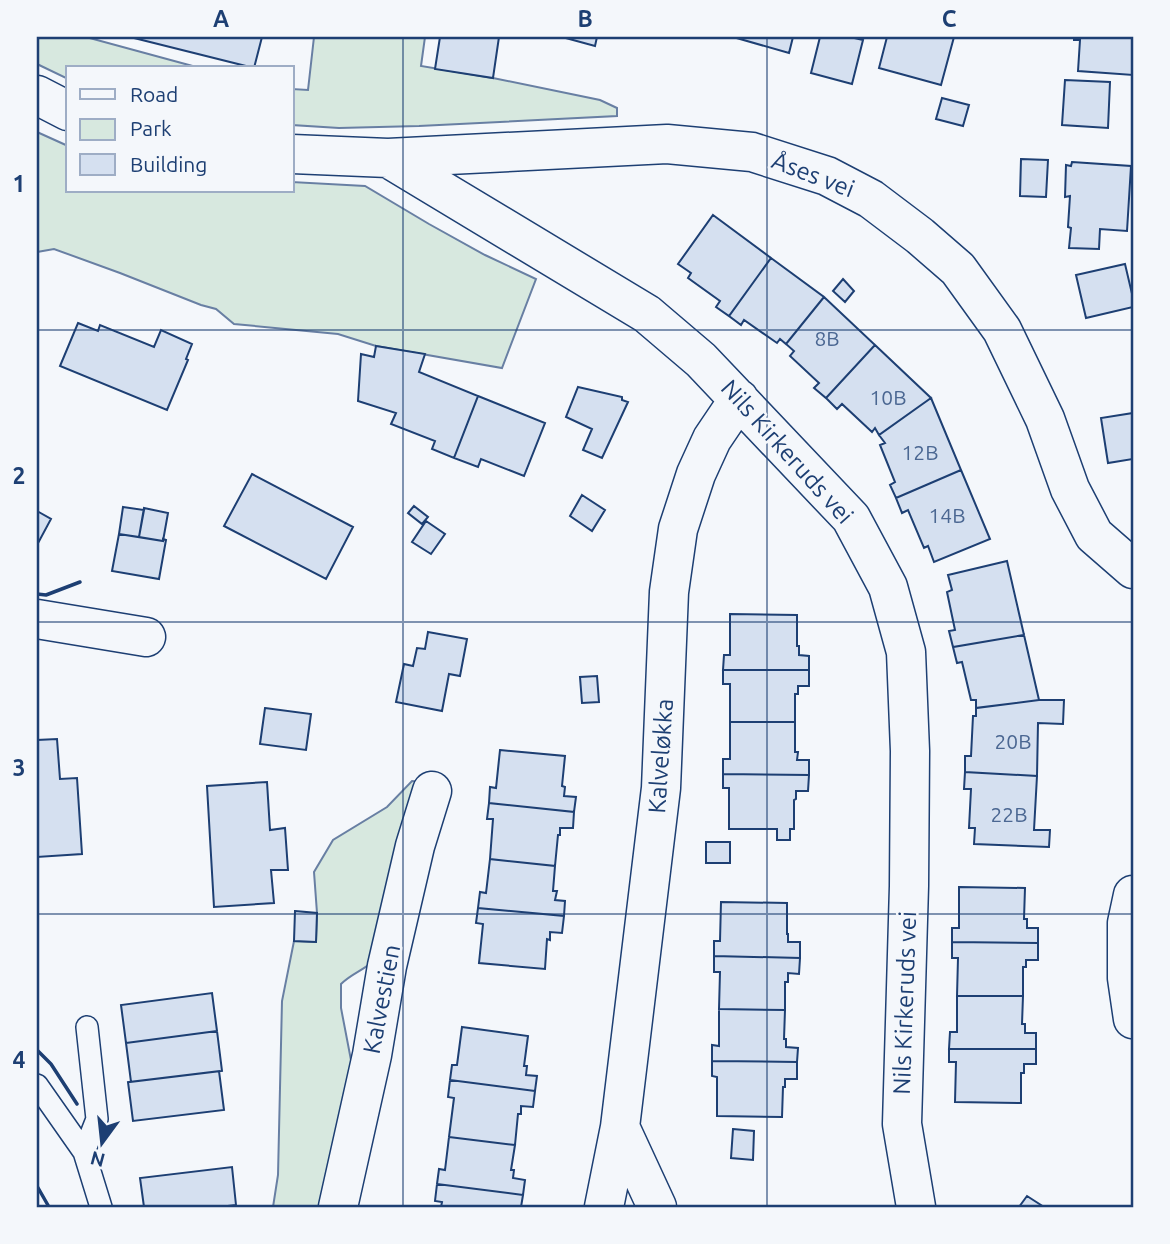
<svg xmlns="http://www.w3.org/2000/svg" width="1170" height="1244" font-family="Ubuntu,sans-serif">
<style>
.green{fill:#d7e8df;stroke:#687fa3;stroke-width:2}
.building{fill:#d5e0f0;stroke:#1d3f73;stroke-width:2}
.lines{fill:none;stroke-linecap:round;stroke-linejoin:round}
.service-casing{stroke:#1d3f73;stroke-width:24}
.minor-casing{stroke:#1d3f73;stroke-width:41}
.service{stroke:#f4f7fb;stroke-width:21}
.minor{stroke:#f4f7fb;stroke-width:38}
.wall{stroke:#1d3f73;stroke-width:3.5}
.grid{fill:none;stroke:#1d3f73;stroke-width:2;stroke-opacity:0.55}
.labels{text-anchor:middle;stroke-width:5;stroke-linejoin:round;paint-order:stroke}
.number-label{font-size:21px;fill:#4b6792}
.street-label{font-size:24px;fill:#1d3f73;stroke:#f4f7fb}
.neatline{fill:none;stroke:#1d3f73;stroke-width:2.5}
.grid-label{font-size:23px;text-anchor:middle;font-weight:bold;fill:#1d3f73}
</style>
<rect width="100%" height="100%" fill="#f4f7fb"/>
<!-- green -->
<path class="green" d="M37 37H86L200 68H68V79L37 64Z
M314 37H425L421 66 493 78 600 100 617 108V116L419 126 339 128 292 125V89L308 90Z
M37 132 68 146V191H292V182L365 186 429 224 485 255 536 279 502 368 376 346 338 334 234 324 216 309 201 305 120 273 54 249 37 252Z
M412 781 426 783 377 958C365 970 352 973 341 984V1008L351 1060V1090L327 1207H273L278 1175 282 1001 294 941 316 942 317 913 314 872 333 840 387 807Z"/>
<!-- building -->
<path class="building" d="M130 37H262L254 68Z
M440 37H499L493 78 435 69Z
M562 37H597L595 46Z
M733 37H793L789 53Z
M820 37H850L863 40 852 84 811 73Z
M887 37H954L941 85 879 68Z
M1074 37H1133V75L1078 71 1080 40H1074Z
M1065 80 1110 82 1108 128 1062 125Z
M942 98 969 105 963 126 936 119Z
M1021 159 1048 160 1046 197 1020 196Z
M1072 162 1131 166 1127 231 1100 229 1099 249 1069 248 1071 228 1068 227 1070 196 1065 197 1066 165 1071 166Z
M713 215 771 258 729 316 716 307 720 301 688 278 691 273 678 264Z
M771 258 824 297 786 344 780 339 777 343 744 320 741 325 729 316Z
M1125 264 1133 298V307L1086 318 1076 275Z
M843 279 854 291 845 302 833 291Z
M824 297 875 345 826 398 814 388 819 383 790 356 794 351 786 344Z
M78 323 98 331 100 325 154 347 161 330 192 344 186 359 188 360 167 410 60 366Z
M875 345 931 398 879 435 875 428 872 432 842 404 837 409 826 398Z
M376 346 425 354 419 372 478 396 454 458 432 449 435 441 391 424 396 413 358 401 361 354 374 357Z
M578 387 622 397V400L628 402 602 458 583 450 592 429 566 417Z
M478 396 545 423 524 476 481 459 478 467 454 458Z
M931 398 961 470 896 498 890 485 895 482 880 445 885 443 879 435Z
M1133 413V459L1108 463 1101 418Z
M961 470 990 539 934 562 928 546 924 548 908 510 902 513 896 498Z
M252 474 353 527 326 579 224 526Z
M582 495 605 510 592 531 570 516Z
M414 506 428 517 422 524 408 513Z
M123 507 144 510 139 537 119 534Z
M144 508 168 513 163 541 139 537Z
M37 511 51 519 37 545Z
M426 521 445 534 431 554 412 542Z
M119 534 163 541V539L166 540 159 579 112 571Z
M1007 561 1024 635 953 647 949 631 955 630 947 592 952 590 948 575Z
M730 614 797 615V646H799V655L809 656V670H723L724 655H730Z
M428 632 467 639 460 676 449 674 442 711 396 702 404 664 413 666 417 648 425 649Z
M1024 635 1039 700 976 708V700H971L962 662 957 663 953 647Z
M723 670H809V686H798V694H795V722H730V684H723Z
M597 676 599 702 582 703 580 677Z
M1039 700H1064L1063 724 1038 723 1037 776 965 772V756H971L973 716H976V708Z
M265 708 311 714 306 750 260 744Z
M730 722H795V752H798L797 760H809V775L723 774V759H730Z
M57 739 60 779 77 778 82 854 37 857V740Z
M500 750 565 756 562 786 565 787 564 796 576 797 574 812 489 803 490 787 496 788Z
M965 772 1037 776 1034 830H1050L1049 847 974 844 975 828H969L971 789H964Z
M723 774 809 775 808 791H796V799L794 800V829H790V840H777V829H729V788H723Z
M267 782 270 830 285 828 288 870H271L274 903 214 907 207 786Z
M489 803 574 812 573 828H560V835H558L555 866 490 859 493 819H487Z
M706 842H730V863H706Z
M490 859 555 866 553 891H557L555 900 565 901 564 916 478 908 480 892 486 893Z
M959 887 1025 888 1024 919H1027V928H1038V943L952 942V928H959Z
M721 902 787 903V934H788V942H800V958L714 956V941H720Z
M478 908 564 916 562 933 550 932V940L547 939 545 969 479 963 483 924 476 923Z
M295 911 317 913 316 942 294 941Z
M952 942 1038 943V960H1026V967H1023V996H957L958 958H952Z
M714 956 800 958 799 974 788 973V982H785V1010L719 1009 720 972H714Z
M212 993 217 1031 126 1043 121 1005Z
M957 996H1023L1022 1024H1025V1033H1036V1049H949L950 1032H957Z
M719 1009 785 1010 784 1039H786V1047L798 1048 797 1062 712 1061V1045L719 1046Z
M462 1027 528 1036 524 1066H527L526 1075 537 1076 535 1091 450 1080 452 1065H457Z
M217 1031 222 1071 131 1082 126 1043Z
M949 1049H1036V1064H1024V1073H1021V1103L955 1102 956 1062H949Z
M712 1061 797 1062V1079H785V1087H783L782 1117 717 1116V1077L712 1076Z
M219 1071 224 1110 133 1121 128 1082Z
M450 1080 535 1091 533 1107 521 1106V1114H518L515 1145 449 1137 454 1098 448 1097Z
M733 1129 754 1131 753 1160 731 1158Z
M449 1137 515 1145 511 1170H514L513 1178 525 1180 523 1195 437 1184 439 1169 445 1170Z
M232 1167 236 1205 219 1207H144L140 1178Z
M437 1184 523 1195 521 1207H441L442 1202 435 1201Z
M1027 1196 1044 1207H1019Z"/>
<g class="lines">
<defs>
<path id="service" d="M37 1085 84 1152 101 1207
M84 1152 97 1119 87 1027"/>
<path id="minor" d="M37 95 68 111
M292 154 388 158 667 144 752 152 827 176 871 199 920 236 958 269 1002 330 1045 419 1070 489 1094 535 1133 569
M388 158 647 314 701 360 851 518 888 587 906 652 910 751 909 886 902 1124 916 1207
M37 619 146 637
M1133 895 1127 923V978L1133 1019
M620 1127 657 1207
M338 1207 372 1055 387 966 415 846 432 791
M604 1207 620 1127 661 788 669 592 678 529 696 474 712 439 739 399"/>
</defs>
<!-- service casing -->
<use href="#service" class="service-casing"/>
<!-- minor casing -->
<use href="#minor" class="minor-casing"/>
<!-- service -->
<use href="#service" class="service"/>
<!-- minor -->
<use href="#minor" class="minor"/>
<!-- wall -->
<path class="wall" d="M37 594 46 595 80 582
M37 1050 51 1064 77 1104
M37 1186 49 1207"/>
</g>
<!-- grid -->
<path class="grid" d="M403 37V1207M767 37V1207M37 330H1133M37 622H1133M37 914H1133"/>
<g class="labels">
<!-- number labels -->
<g class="number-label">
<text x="827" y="346">8B</text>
<text x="888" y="405">10B</text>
<text x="920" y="460">12B</text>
<text x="947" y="523">14B</text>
<text x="1013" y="749">20B</text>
<text x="1009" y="822">22B</text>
</g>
<!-- street labels -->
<g class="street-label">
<text transform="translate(813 175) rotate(21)" y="8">Åses vei</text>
<text transform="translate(787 452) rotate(48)" y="8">Nils Kirkeruds vei</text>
<text transform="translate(661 756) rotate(-86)" y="8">Kalveløkka</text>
<text transform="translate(382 999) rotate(-79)" y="8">Kalvestien</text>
<text transform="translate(905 1003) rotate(-88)" y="8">Nils Kirkeruds vei</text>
</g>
</g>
<!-- border -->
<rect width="1170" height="1244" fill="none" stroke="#f4f7fb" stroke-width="77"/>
<!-- legend -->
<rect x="66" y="66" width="228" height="126" fill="#f4f7fb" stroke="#9eadc5" stroke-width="2"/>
<rect x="80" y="89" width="35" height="10" fill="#f4f7fb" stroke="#9eadc5" stroke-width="2"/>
<text x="130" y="102" font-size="21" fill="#1d3f73">Road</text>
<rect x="80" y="119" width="35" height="21" fill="#d7e8df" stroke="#9eadc5" stroke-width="2"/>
<text x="130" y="136" font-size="21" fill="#1d3f73">Park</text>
<rect x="80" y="154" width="35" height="21" fill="#d5e0f0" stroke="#9eadc5" stroke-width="2"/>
<text x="130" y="172" font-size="21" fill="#1d3f73">Building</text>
<!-- north arrow -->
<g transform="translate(102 1143) rotate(195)" stroke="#f4f7fb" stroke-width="5" paint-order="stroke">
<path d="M0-5L12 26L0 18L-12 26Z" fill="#1d3f73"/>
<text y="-10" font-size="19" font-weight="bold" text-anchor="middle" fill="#1d3f73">N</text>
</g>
<rect x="38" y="38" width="1094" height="1168" class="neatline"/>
<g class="grid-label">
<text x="221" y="27">A</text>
<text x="585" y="27">B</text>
<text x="949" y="27">C</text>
<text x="19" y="192">1</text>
<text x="19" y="484">2</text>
<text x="19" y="776">3</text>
<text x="19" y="1068">4</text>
</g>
</svg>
